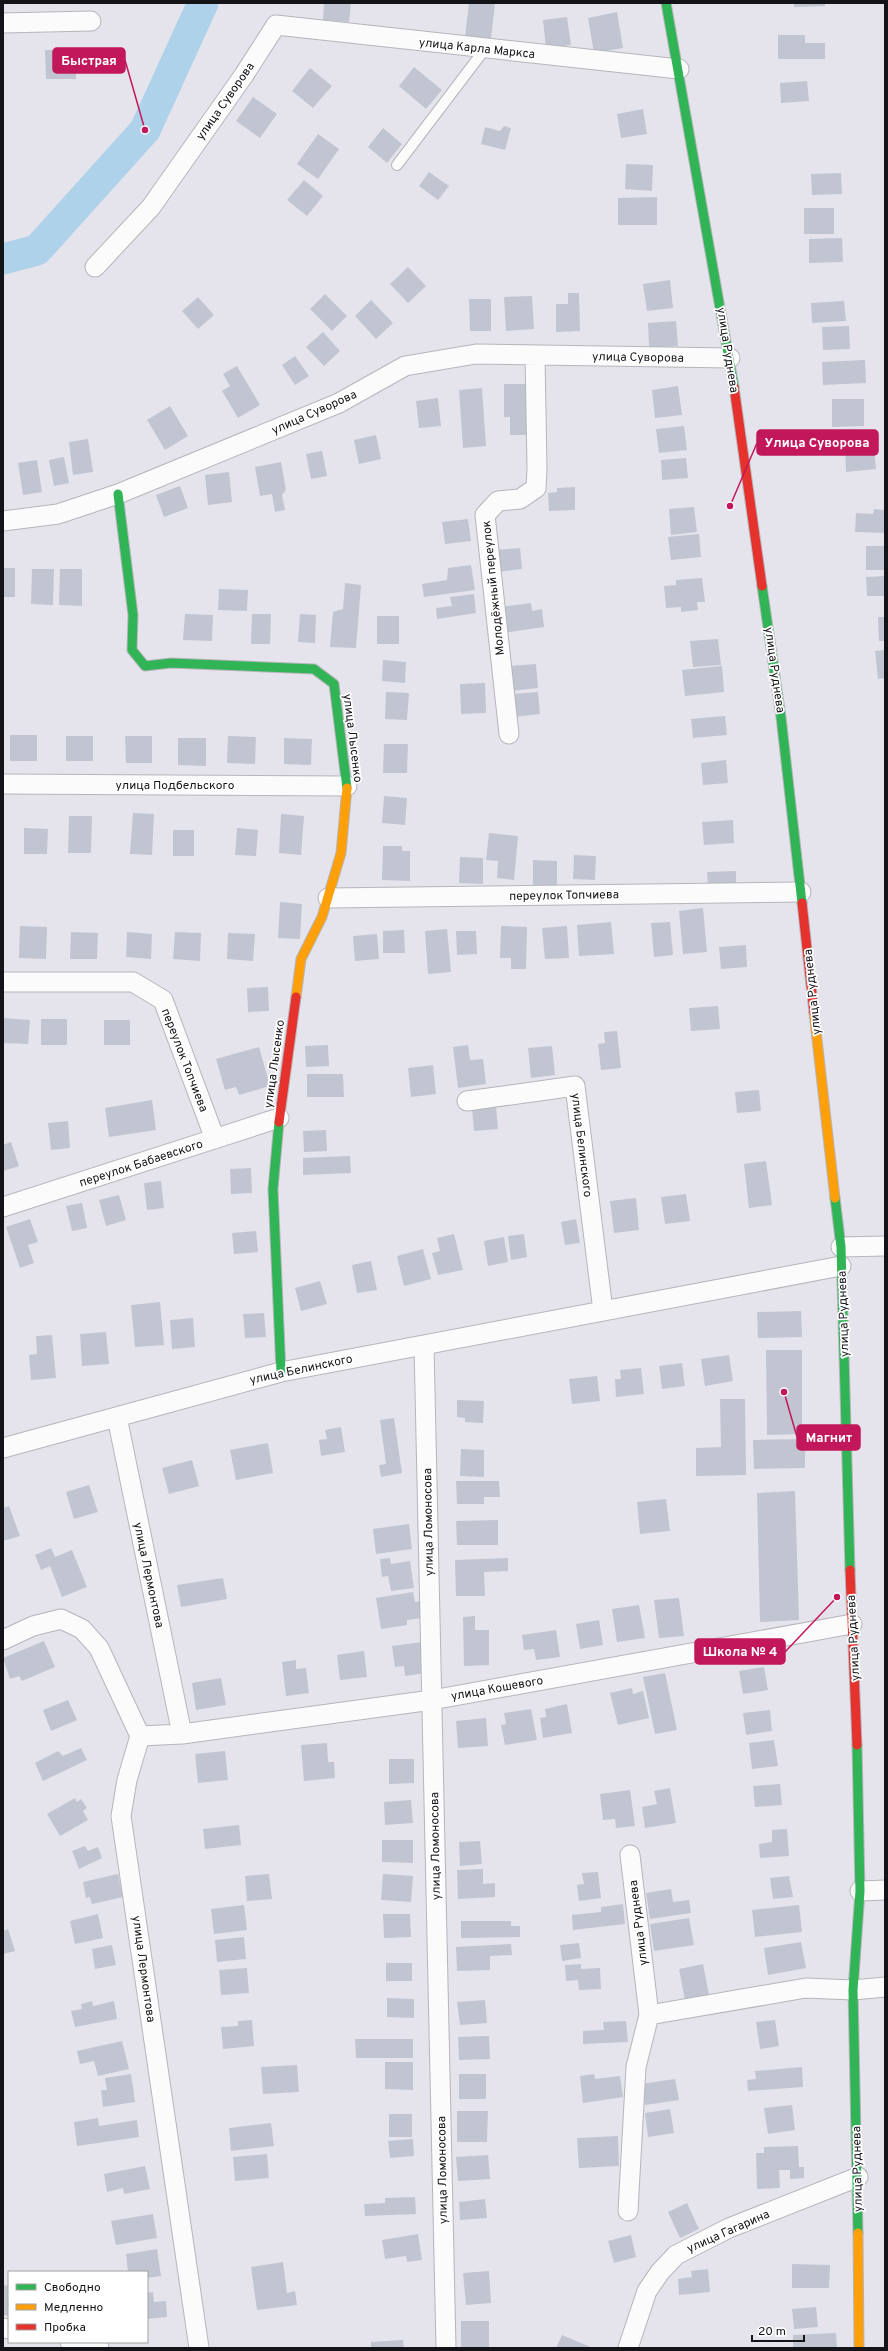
<svg xmlns="http://www.w3.org/2000/svg" width="888" height="2351" font-family="Overpass,sans-serif">
<style>
.lines{fill:none;stroke-linecap:round;stroke-linejoin:round}
.river{stroke:#aed2e9;stroke-width:31}
.building{fill:#c1c5d2}
.lane-casing{stroke:#b6b5bb;stroke-width:12}
.street-casing{stroke:#b6b5bb;stroke-width:21}
.fast-casing{stroke:#b6b5bb;stroke-width:11}
.slow-casing{stroke:#b6b5bb;stroke-width:11}
.jam-casing{stroke:#b6b5bb;stroke-width:11}
.lane{stroke:#fbfbfc;stroke-width:10}
.street{stroke:#fbfbfc;stroke-width:19}
.fast{stroke:#30b455;stroke-width:9}
.slow{stroke:#ff9f0a;stroke-width:9}
.jam{stroke:#e5322d;stroke-width:9}
.labels{text-anchor:middle;stroke-width:3.5;stroke-linejoin:round;paint-order:stroke}
.street-label{font-size:12px;fill:#141318;stroke:#fff}
.leader{fill:none;stroke:#c2185b;stroke-width:1.5}
.callout-dot{fill:#c2185b;stroke:#fff;stroke-width:1.5}
.callout{fill:#c2185b;stroke:#c2185b;stroke-width:1.5}
.callout-label{font-size:13px;text-anchor:middle;font-weight:bold;fill:#fff}
</style>
<rect width="100%" height="100%" fill="#e5e4ec"/>
<g class="lines">
<!-- river -->
<path class="river" d="M3 259 37 250 145 130 203 3"/>
</g>
<!-- building -->
<path class="building" d="M324 3H351L349 22 323 20Z
M469 3H495L491 39 465 37Z
M794 3H825V6L794 7Z
M617 12 623 48 594 53 588 18Z
M567 17 571 45 546 48 543 20Z
M778 35H805V43H825V59H778Z
M45 50H75L76 79H46Z
M414 67 442 90 426 109 399 86Z
M310 68 332 86 313 108 292 91Z
M807 81 809 101 781 103 780 83Z
M253 97 277 114 260 138 236 121Z
M643 109 647 134 621 138 617 114Z
M504 126 511 128 505 150 481 144 485 127 500 131Z
M383 128 402 144 387 163 368 147Z
M318 134 339 149 318 179 297 164Z
M626 164 653 165 652 191 625 189Z
M429 172 449 186 438 200 419 186Z
M841 173 842 194 812 195 811 174Z
M304 180 323 196 307 216 287 200Z
M657 197V225H618V198Z
M804 208H834V234H804Z
M842 238 843 262 809 263V239Z
M408 267 426 286 408 303 390 284Z
M670 280 673 308 647 311 643 284Z
M568 293H579L580 331 556 332V304H568Z
M325 294 347 316 332 331 310 309Z
M532 296 534 329 506 331 504 297Z
M198 297 214 315 198 329 182 311Z
M469 299H491V331H470Z
M371 300 393 323 376 339 355 316Z
M844 301 846 321 812 323 811 303Z
M676 321 678 346 649 348 648 323Z
M849 326 850 349 823 350 822 327Z
M323 332 340 351 324 366 306 347Z
M295 356 309 376 295 385 282 365Z
M865 360 866 383 823 385 822 362Z
M237 366 260 405 238 418 222 391 230 386 223 374Z
M504 384H526L527 435H510V417H504Z
M678 386 682 415 655 418 652 390Z
M482 388 486 446 463 448 459 390Z
M438 398 441 426 419 428 416 401Z
M832 399H864V426L832 427Z
M170 406 188 436 165 450 147 420Z
M684 426 687 450 659 453 656 429Z
M376 435 381 459 359 464 354 440Z
M88 439 93 472 73 475 69 442Z
M874 448 876 469 846 472 845 450Z
M322 451 327 476 311 479 306 454Z
M64 457 69 483 54 486 49 460Z
M686 458 688 478 662 480 661 460Z
M37 460 42 492 23 495 18 463Z
M281 462 286 490 282 495 285 510 275 512 272 494 260 496 255 467Z
M229 472 232 502 208 505 205 475Z
M180 486 188 508 164 517 156 495Z
M575 487V510L549 511 548 493 557 492V488Z
M694 507 697 532 671 535 669 509Z
M874 509 885 510V533L855 532 856 513 873 514Z
M468 519 471 541 445 544 442 522Z
M699 534 701 557 671 560 668 537Z
M866 546H885V570H866Z
M520 548 522 569 497 572 495 550Z
M471 565 475 590 424 597 422 584 447 580 448 568Z
M3 568H15V597H3Z
M32 569H54L53 605 31 604Z
M60 569H82V606L59 605Z
M885 576V596H867L866 577Z
M702 578 705 602H697L698 610 681 612V607L666 608 664 586 676 585V580Z
M345 583 361 585 356 648 330 647 333 612 343 609Z
M219 589 248 590 247 611 218 610Z
M474 594 476 613 437 619 436 608 452 606 450 597Z
M531 603 532 611 542 609 544 627 503 633 500 607Z
M185 614 213 615 212 641 183 640Z
M252 614H271L270 644H251Z
M300 614 316 615 315 643 298 642Z
M377 616H399V644H377Z
M878 617H885V641H879Z
M718 639 721 665 693 667 690 641Z
M885 650V678L878 679 875 651Z
M383 660 406 662 405 683 382 681Z
M536 664 538 688 511 691 509 666Z
M722 666 724 692 685 696 682 670Z
M485 683 486 713 461 714 460 684Z
M386 692 409 693 407 720 385 719Z
M538 692 540 714 514 717 512 694Z
M725 716 727 735 693 738 691 719Z
M10 735H37V761H10Z
M66 736H93V761H66Z
M125 736H152V763H126Z
M228 736 256 737 255 764 227 763Z
M178 738H206V766L178 765Z
M284 738 312 739 311 765 284 764Z
M384 744H408L407 773H383Z
M726 760 728 783 703 785 701 763Z
M384 796 407 798 405 825 382 823Z
M133 813 154 814 152 855 130 854Z
M281 814 304 816 301 855 279 853Z
M69 816H92L91 853H68Z
M733 820 734 843 704 845 702 822Z
M24 828 48 829 47 854H24Z
M237 828 258 830 256 856 235 855Z
M173 830H194V856H173Z
M489 833 518 836 514 880 497 878 498 861 486 860Z
M383 846H402V851H410V881L382 880Z
M574 855 596 856 595 880 573 879Z
M460 857 483 858V884L459 883Z
M533 860 557 861V885H533Z
M736 871V885L708 886 707 872Z
M280 902 302 904 300 939 278 938Z
M703 908 707 952 683 954 679 911Z
M611 922 614 954 579 956 577 925Z
M670 922 673 955 654 957 651 923Z
M20 926 47 927 46 959 19 958Z
M501 926 527 927 526 969H511V958H500Z
M567 926 569 958 545 959 542 928Z
M447 929 451 972 428 974 425 931Z
M404 930 405 953H383V931Z
M456 931H476L477 954 457 955Z
M71 932 98 933 97 959H70Z
M127 932 152 934 151 959 126 957Z
M175 932 201 933 200 961 173 959Z
M228 933 255 934 253 961 227 959Z
M377 934 379 959 355 961 353 936Z
M746 945 747 967 721 969 719 947Z
M268 987 269 1011 248 1012 247 988Z
M718 1006 720 1029 691 1031 689 1008Z
M3 1018 30 1020 28 1044 3 1043Z
M41 1019H67V1045H41Z
M104 1020H130V1045H104Z
M617 1031 621 1068 601 1070 598 1044 605 1043 604 1032Z
M328 1045 329 1066 306 1067 305 1046Z
M468 1045 470 1060 483 1059 486 1084 458 1088 453 1047Z
M552 1046 555 1075 531 1078 528 1048Z
M259 1047 270 1086 239 1095 236 1087 225 1090 216 1059Z
M433 1065 436 1094 411 1097 408 1068Z
M307 1074H343L344 1097H307Z
M759 1090 761 1111 737 1113 735 1092Z
M152 1100 156 1130 109 1137 105 1108Z
M496 1107 498 1129 474 1131 472 1109Z
M68 1121 70 1148 51 1150 48 1123Z
M326 1130 327 1151 304 1152 303 1131Z
M11 1142 19 1166 3 1171V1145Z
M350 1156 351 1173 303 1175V1158Z
M766 1161 772 1205 749 1208 744 1164Z
M251 1168 252 1193 231 1194 230 1169Z
M161 1181 164 1208 147 1210 144 1183Z
M686 1194 690 1221 665 1224 661 1197Z
M119 1195 126 1220 106 1226 99 1200Z
M636 1198 639 1230 614 1233 610 1201Z
M82 1203 87 1228 72 1231 66 1206Z
M30 1219 38 1242 28 1245 34 1263 20 1268 6 1227Z
M576 1219 580 1243 565 1245 561 1222Z
M256 1231 258 1252 234 1254 232 1233Z
M454 1234 463 1270 438 1275 432 1253 440 1251 437 1238Z
M524 1234 527 1257 511 1260 508 1236Z
M504 1237 508 1262 488 1266 484 1241Z
M423 1249 431 1279 404 1286 397 1256Z
M371 1261 377 1290 357 1293 352 1265Z
M320 1281 327 1304 301 1311 295 1288Z
M160 1302 164 1345 135 1347 131 1305Z
M801 1311 802 1337 758 1338 757 1312Z
M264 1313 266 1337 245 1338 243 1314Z
M193 1318 195 1347 172 1349 170 1320Z
M106 1332 109 1364 82 1366 80 1334Z
M52 1335 56 1378 31 1380 29 1355 37 1354 36 1336Z
M766 1350H802V1434L767 1435Z
M729 1355 733 1381 705 1386 701 1359Z
M682 1363 685 1386 662 1389 659 1366Z
M641 1368 644 1394 616 1397 615 1379H621L620 1370Z
M597 1376 600 1401 572 1404 569 1379Z
M720 1399H745L746 1475 696 1476V1448L721 1447Z
M457 1400 484 1401 483 1423 465 1422V1418L457 1417Z
M394 1418 402 1473 381 1477 379 1465 386 1464 380 1420Z
M341 1427 345 1452 321 1456 319 1440 327 1439 325 1430Z
M805 1439V1468L754 1469 753 1440Z
M268 1443 273 1473 236 1480 230 1450Z
M461 1449 484 1450V1477L460 1476Z
M192 1460 199 1486 169 1494 162 1468Z
M456 1481H499L500 1497H484V1504H457Z
M89 1485 98 1512 74 1519 66 1492Z
M795 1491 799 1620 760 1622 757 1493Z
M666 1499 670 1531 640 1534 637 1502Z
M9 1506 20 1536 3 1541V1508Z
M498 1520V1545H457L456 1521Z
M409 1524 412 1549 376 1554 373 1529Z
M51 1548 55 1557 72 1550 87 1587 62 1597 50 1566 41 1570 35 1555Z
M390 1558 391 1564 410 1561 414 1588 391 1591 388 1576 382 1577 380 1559Z
M508 1558V1571L484 1572 485 1596H456L455 1560Z
M223 1578 227 1599 181 1607 177 1585Z
M413 1592 415 1602 420 1601 422 1618 407 1620V1625L381 1629 376 1598Z
M679 1598 684 1636 659 1638 654 1600Z
M639 1605 645 1638 617 1642 612 1609Z
M475 1616V1630H489V1665L464 1666 463 1617Z
M599 1620 603 1645 580 1649 576 1624Z
M556 1630 560 1657 536 1660 534 1649 524 1650 522 1635Z
M44 1641 55 1667 22 1681 19 1676 10 1679 3 1658Z
M423 1642 427 1673 405 1676 404 1666 395 1667 392 1646Z
M364 1651 367 1677 340 1680 337 1655Z
M296 1660V1669L306 1668 309 1693 286 1696 282 1662Z
M764 1667 768 1690 743 1694 739 1671Z
M665 1673 677 1730 655 1734 643 1677Z
M221 1678 226 1705 196 1710 192 1683Z
M632 1688 633 1694 643 1691 649 1718 618 1725 610 1693Z
M68 1700 77 1720 51 1731 43 1710Z
M567 1704 572 1733 543 1738 540 1718 546 1717 545 1709Z
M531 1709 537 1740 505 1745 501 1725 506 1724 504 1713Z
M770 1710 772 1731 746 1735 743 1713Z
M486 1718 488 1746 458 1748 456 1721Z
M774 1740 778 1766 752 1769 749 1743Z
M327 1743 328 1762H334L335 1778 304 1781 301 1745Z
M81 1748 87 1760 43 1781 35 1763 58 1751 63 1756Z
M225 1751 228 1780 198 1783 195 1754Z
M389 1759H414V1783L389 1784Z
M780 1784 782 1805 755 1807 753 1786Z
M670 1788 676 1823 645 1828 642 1807 657 1804 654 1791Z
M630 1790 635 1826 616 1828 615 1819 603 1820 600 1794Z
M75 1798 77 1802 81 1799 87 1808 83 1811 88 1820 60 1836 47 1814Z
M411 1800 413 1823 385 1825 384 1802Z
M239 1825 241 1845 205 1849 203 1829Z
M787 1829 789 1856 760 1858 759 1844 772 1842V1830Z
M382 1840H413V1863L382 1862Z
M480 1841 482 1864 460 1866 459 1842Z
M85 1846 88 1851 98 1847 102 1858 79 1869 72 1851Z
M483 1869V1884L495 1883V1897L458 1899 457 1870Z
M598 1872 601 1898 579 1901 577 1885 584 1884 582 1873Z
M118 1874 123 1897 92 1904 90 1897 86 1898 83 1882Z
M269 1874 272 1899 247 1901 245 1876Z
M383 1874 413 1876 411 1902 381 1900Z
M789 1876 793 1897 773 1899 770 1878Z
M671 1889 673 1902 689 1900 691 1913 650 1919 646 1893Z
M623 1904 625 1924 573 1930 572 1915 601 1912V1907Z
M244 1905 247 1930 214 1934 211 1909Z
M799 1905 802 1932 755 1937 752 1910Z
M98 1914 103 1938 75 1944 70 1921Z
M383 1914H410L411 1937 384 1938Z
M689 1918 694 1945 654 1951 650 1924Z
M461 1921H511V1926H520V1937L461 1938Z
M8 1929 15 1951 3 1954V1931Z
M244 1937 246 1959 217 1962 215 1940Z
M801 1942 806 1968 768 1975 764 1948Z
M579 1943 581 1958 562 1961 560 1945Z
M511 1944 512 1955 490 1956V1970L457 1971 456 1947Z
M112 1945 116 1965 95 1969 92 1949Z
M386 1963H412V1981H386Z
M581 1964V1969L600 1968 601 1989 579 1990 578 1980 566 1981 565 1965Z
M703 1964 709 1995 685 2000 679 1969Z
M247 1968 249 1993 221 1995 219 1970Z
M387 1998 414 1999V2018L387 2017Z
M485 2000 487 2023 460 2025 457 2002Z
M92 2001 93 2006 114 2001 117 2019 75 2027 71 2011 82 2009 81 2004Z
M252 2020 254 2046 223 2049 221 2027 238 2026V2021Z
M775 2020 779 2046 760 2049 756 2022Z
M626 2021 628 2042 583 2044V2031L604 2030 603 2022Z
M489 2036 490 2059 459 2060 458 2037Z
M355 2039H413V2058H356Z
M122 2041 129 2069 98 2076 94 2061 80 2064 77 2051Z
M385 2062H413V2090L385 2089Z
M297 2065 299 2092 263 2094 261 2067Z
M802 2067 803 2087 748 2091 747 2080 756 2079 755 2071Z
M131 2074 135 2102 103 2107 101 2090H107L105 2078Z
M459 2074H486V2099H459Z
M594 2074 595 2079 620 2076 623 2097 583 2103 580 2076Z
M675 2079 679 2100 645 2105 641 2084Z
M792 2105 795 2130 768 2134 764 2108Z
M670 2109 674 2133 648 2137 645 2113Z
M457 2111H488L487 2142H457Z
M389 2114H412V2137H389Z
M98 2118 99 2126 137 2120 139 2137 77 2146 74 2122Z
M271 2123 274 2146 231 2151 229 2128Z
M618 2136 619 2166 579 2168 577 2138Z
M413 2139 414 2156 390 2158 388 2141Z
M798 2146 799 2167H804V2178L790 2179V2170H779L780 2188 757 2189 756 2153H764V2147Z
M267 2154 269 2178 235 2181 233 2157Z
M488 2155 490 2179 458 2181 456 2157Z
M145 2166 150 2189 124 2194 123 2188 107 2192 104 2174Z
M415 2197 416 2214 365 2216 364 2204 385 2203V2198Z
M485 2199 487 2218 460 2220 459 2202Z
M687 2203 699 2229 680 2238 668 2212Z
M153 2214 157 2238 116 2245 111 2221Z
M418 2234 422 2260 407 2262 406 2256 385 2259 382 2240Z
M631 2235 636 2257 614 2263 608 2241Z
M157 2249 161 2276 147 2278V2272H128L126 2254Z
M283 2262 287 2293 295 2291 297 2305 257 2310 251 2267Z
M792 2264 830 2265 829 2288H792Z
M708 2269 710 2292 679 2295 678 2279 692 2277 691 2271Z
M489 2271 491 2303 466 2305 463 2273Z
M3 2285 9 2286V2316L3 2315Z
M153 2292 154 2302 166 2301 167 2317 147 2319V2293Z
M816 2307 818 2327 794 2329 792 2309Z
M461 2321H489V2348H461Z
M836 2333 837 2348H793V2335Z
M562 2335 593 2348H556Z
M403 2340 404 2348H371V2342Z"/>
<g class="lines">
<defs>
<path id="lane" d="M397 165 485 49"/>
<path id="street" d="M3 23 91 21
M95 267 151 207 244 75 276 25 679 69
M3 521 58 514 118 494 339 403 405 366 476 354 730 358
M509 734 485 515 498 501 520 499 536 488 537 469 535 355
M3 784 347 786
M328 898 801 892
M3 982H133L163 1000 215 1139
M467 1101 575 1086 603 1311
M3 1207 279 1118
M841 1247 885 1246
M424 1345 446 2348
M117 1417 182 1734
M3 1448 281 1372 841 1266
M3 1640 33 1626 61 1619 82 1629 99 1648 140 1736 127 1780 121 1816 199 2348
M140 1736 182 1734 432 1700 852 1624
M860 1891 885 1890
M649 2015 806 1988 853 1990 885 1987
M628 2211 636 2067 649 2015 630 1855
M3 2328 9 2329
M70 2342 99 2348
M628 2348 647 2291 660 2272 676 2255 729 2228 858 2177"/>
<path id="fast" d="M666 3 734 387
M118 494 133 615 132 650 145 666 171 663 314 669 334 684 347 788
M762 586 781 717 802 903
M279 1122 273 1189 281 1372
M835 1198 841 1247 850 1570
M857 1745 860 1891 853 1990 858 2233"/>
<path id="slow" d="M296 997 301 959 322 917 341 853 347 788
M814 1013 835 1198
M858 2233 859 2348"/>
<path id="jam" d="M734 387 762 586
M802 903 814 1013
M279 1122 296 997
M850 1570 857 1745"/>
</defs>
<!-- lane casing -->
<use href="#lane" class="lane-casing"/>
<!-- street casing -->
<use href="#street" class="street-casing"/>
<!-- fast casing -->
<use href="#fast" class="fast-casing"/>
<!-- slow casing -->
<use href="#slow" class="slow-casing"/>
<!-- jam casing -->
<use href="#jam" class="jam-casing"/>
<!-- lane -->
<use href="#lane" class="lane"/>
<!-- street -->
<use href="#street" class="street"/>
<!-- fast -->
<use href="#fast" class="fast"/>
<!-- slow -->
<use href="#slow" class="slow"/>
<!-- jam -->
<use href="#jam" class="jam"/>
</g>
<g class="labels">
<!-- street labels -->
<g class="street-label">
<text transform="translate(477 48) rotate(6)" y="4">улица Карла Маркса</text>
<text transform="translate(225 101) rotate(-55)" y="4">улица Суворова</text>
<text transform="translate(728 350) rotate(81)" y="4">улица Руднева</text>
<text transform="translate(638 357) rotate(1)" y="4">улица Суворова</text>
<text transform="translate(314 412) rotate(-24)" y="4">улица Суворова</text>
<text transform="translate(493 588) rotate(-96)" y="4">Молодёжный переулок</text>
<text transform="translate(775 670) rotate(82)" y="4">улица Руднева</text>
<text transform="translate(353 738) rotate(83)" y="4">улица Лысенко</text>
<text x="175" y="789">улица Подбельского</text>
<text transform="translate(564 895) rotate(-1)" y="4">переулок Топчиева</text>
<text transform="translate(812 992) rotate(-96)" y="4">улица Руднева</text>
<text transform="translate(185 1060) rotate(69)" y="4">переулок Топчиева</text>
<text transform="translate(274 1064) rotate(-82)" y="4">улица Лысенко</text>
<text transform="translate(582 1145) rotate(83)" y="4">улица Белинского</text>
<text transform="translate(141 1163) rotate(-18)" y="4">переулок Бабаевского</text>
<text transform="translate(843 1314) rotate(-92)" y="4">улица Руднева</text>
<text transform="translate(301 1369) rotate(-12)" y="4">улица Белинского</text>
<text transform="translate(428 1522) rotate(-91)" y="4">улица Ломоносова</text>
<text transform="translate(149 1575) rotate(78)" y="4">улица Лермонтова</text>
<text transform="translate(853 1638) rotate(-93)" y="4">улица Руднева</text>
<text transform="translate(497 1688) rotate(-10)" y="4">улица Кошевого</text>
<text transform="translate(435 1846) rotate(-91)" y="4">улица Ломоносова</text>
<text transform="translate(638 1923) rotate(-97)" y="4">улица Руднева</text>
<text transform="translate(144 1969) rotate(82)" y="4">улица Лермонтова</text>
<text transform="translate(857 2169) rotate(-91)" y="4">улица Руднева</text>
<text transform="translate(442 2170) rotate(-91)" y="4">улица Ломоносова</text>
<text transform="translate(728 2231) rotate(-24)" y="4">улица Гагарина</text>
</g>
</g>
<!-- callouts -->
<path class="leader" d="M145 130L125 60M730 506L757 443M784 1392L797 1437M837 1597L785 1652"/>
<g class="callout-dot">
<circle cx="145" cy="130" r="4"/>
<circle cx="730" cy="506" r="4"/>
<circle cx="784" cy="1392" r="4"/>
<circle cx="837" cy="1597" r="4"/>
</g>
<g class="callout">
<rect x="53" y="48" width="72" height="25" rx="4"/>
<rect x="757" y="430" width="121" height="25" rx="4"/>
<rect x="797" y="1425" width="63" height="25" rx="4"/>
<rect x="695" y="1639" width="90" height="25" rx="4"/>
</g>
<g class="callout-label">
<text x="89" y="65">Быстрая</text>
<text x="817" y="447">Улица Суворова</text>
<text x="829" y="1442">Магнит</text>
<text x="740" y="1656">Школа № 4</text>
</g>
<!-- border -->
<rect width="888" height="2351" fill="none" stroke="#141318" stroke-width="8"/>
<!-- legend -->
<rect x="8" y="2271" width="140" height="72" fill="#ffffff" stroke="#a1a1a3"/>
<rect x="16" y="2284" width="20" height="6" fill="#30b455" stroke="#a1a1a3"/>
<text x="44" y="2291" font-size="12" fill="#141318">Свободно</text>
<rect x="16" y="2304" width="20" height="6" fill="#ff9f0a" stroke="#a1a1a3"/>
<text x="44" y="2311" font-size="12" fill="#141318">Медленно</text>
<rect x="16" y="2324" width="20" height="6" fill="#e5322d" stroke="#a1a1a3"/>
<text x="44" y="2331" font-size="12" fill="#141318">Пробка</text>
<!-- scale -->
<path d="M752 2335v6h52v-6" fill="none" stroke="#141318" stroke-width="2"/>
<text x="758" y="2335" font-size="12" fill="#141318" stroke="#ffffff" stroke-width="3" paint-order="stroke">20 m</text>
</svg>
